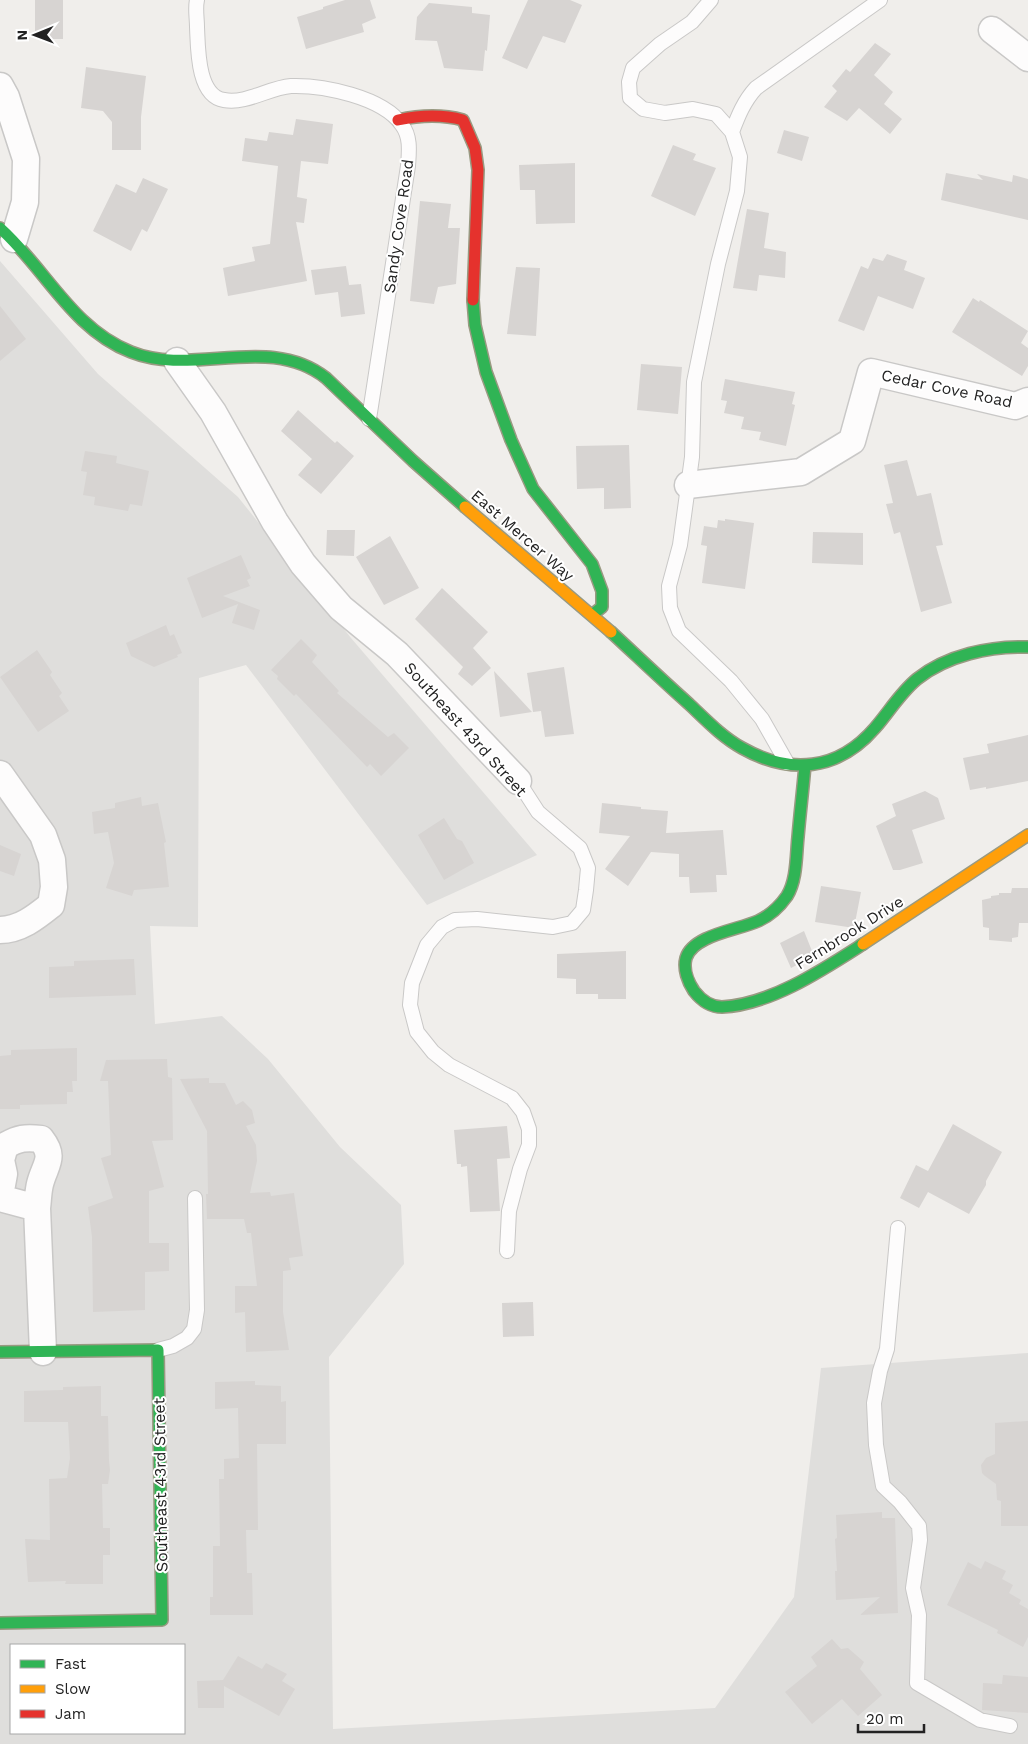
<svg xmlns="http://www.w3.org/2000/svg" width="1028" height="1744" font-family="'Work Sans',sans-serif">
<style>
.residential{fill:#dfdedc;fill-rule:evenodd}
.building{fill:#d7d4d2}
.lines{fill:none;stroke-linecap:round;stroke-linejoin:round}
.lane-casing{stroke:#c9c8c7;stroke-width:16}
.street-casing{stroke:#c9c8c7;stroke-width:29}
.fast-casing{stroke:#999a82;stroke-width:14}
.slow-casing{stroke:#999a82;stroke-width:14}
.jam-casing{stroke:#999a82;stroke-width:14}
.lane{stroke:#fdfcfc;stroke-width:14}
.street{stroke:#fdfcfc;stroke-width:26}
.fast{stroke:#30b455;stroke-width:11}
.slow{stroke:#ff9f0a;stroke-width:11}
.jam{stroke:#e5322d;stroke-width:11}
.labels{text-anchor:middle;stroke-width:4;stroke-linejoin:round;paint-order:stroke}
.street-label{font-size:16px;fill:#222;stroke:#fff}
</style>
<rect width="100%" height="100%" fill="#f0eeeb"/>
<!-- residential -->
<path class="residential" d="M0 261 98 374 238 497 351 638 537 855 427 905 246 665 199 678 198 927 150 926 155 1024 222 1016 268 1059 340 1147 401 1205 404 1264 329 1357 333 1729 715 1708 794 1597 821 1368 1028 1353V1744H0ZM11 1645H184V1733H11Z"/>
<!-- building -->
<path class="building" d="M35 0H63V39H35Z
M345 0H370L376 18 362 24 364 32 306 49 297 17 323 9V7Z
M528 0H570L582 5 565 43 543 36 527 69 502 58Z
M429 3 472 7V13L490 15 487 51 485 50 483 71 444 68 437 41 415 40 417 17Z
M875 43 891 54 874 75 893 92 884 104 902 119 890 134 859 108 847 121 824 107 837 91 832 86 846 69 850 72Z
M86 67 146 76 141 117V150H112V122L103 111 81 108Z
M296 119 333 124 328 164 301 161 297 197 307 199 304 223 296 222 307 281 228 296 223 268 255 261 252 247 270 244 278 166 242 161 245 138 267 141 269 132 293 135Z
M784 130 809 137 802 161 777 153Z
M673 145 696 154 693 160 716 168 695 216 651 196Z
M575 163V223L536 224 535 190H520L519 165Z
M946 173 983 180 977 174 1012 182 1013 175 1028 179V220L941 200Z
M143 178 168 189 147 232 142 229 131 251 93 231 116 184 136 193Z
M420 201 451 204 448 228H460L456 284 438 287 434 304 410 301Z
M747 209 769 213 764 248 786 252 785 278 759 275 757 291 733 288Z
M887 254 907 261 904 270 925 278 913 309 878 296 864 331 838 321 861 266 868 269 873 258 883 261Z
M346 266 349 285 361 284 365 314 341 317 338 292 315 295 311 270Z
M516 267 540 268 536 336 507 334Z
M973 298 979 302 980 300 1028 331 1021 343 1028 348V366L1022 376 952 332Z
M0 306 26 339 0 361Z
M641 364 682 367 678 414 637 410Z
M725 379 795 392 792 404 795 405 786 446 759 440 761 432 741 429 744 417 724 413 727 401 721 400Z
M298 410 335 443 337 441 354 456 321 494 298 475 312 459 281 431Z
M629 445 631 508 604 509V488L577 489 576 446Z
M85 451 117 456 116 463 149 471 142 506 130 504 128 511 94 505 95 497 83 495 87 472 81 471Z
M907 460 917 496 931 493 943 545 936 546 952 603 921 612 900 532 894 534 886 504 893 503 884 465Z
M725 519 754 523 745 589 702 583 707 546 701 545 704 526 717 528 718 520 725 521Z
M327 530H355L354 556 326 555Z
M813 532 863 533V565L812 563Z
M390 536 419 588 384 605 356 557Z
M241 555 251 578 247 580 250 586 223 596 260 610 254 630 232 623 238 604 202 618 187 578Z
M442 588 488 632 473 648 491 668 472 686 458 674 463 667 415 619Z
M166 625 170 636 174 634 182 653 177 655 178 657 154 667 131 656 126 643Z
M301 639 317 655 312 662 339 691 337 693 388 737 394 733 409 748 381 776 370 764 367 767 296 694 294 696 277 679 278 676 271 670Z
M37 650 52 672 50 675 62 693 59 696 69 711 38 732 0 677Z
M564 667 574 734 545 737 541 711 533 712 527 673Z
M494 671 532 712 500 717Z
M1028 735V781L986 789V787L970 790 963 758 989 753 987 744Z
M925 791 938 798 945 819 912 830 923 863 900 870H893L876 826 896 816 892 804Z
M141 797 142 806 158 803 166 842 164 843 169 887 134 890 132 896 106 888 114 863 108 832 94 834 92 812 115 808V803Z
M602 803 641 807V809L668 811 666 833 723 830 727 875H716L717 892 690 893 689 877H679V854L651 852 628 886 605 869 630 836 599 833Z
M444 818 457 839 462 841 474 863 444 880 418 835Z
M0 845 21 854 14 876 0 871Z
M821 886 861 892 854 928 815 922Z
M1012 888H1028V923H1019L1018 937 1012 938V942L989 940V928L983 927 982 900 991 898V896L999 895V893H1011Z
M804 931 814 956 791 968 780 943Z
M626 951V999H598V994H576V979L557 978V954Z
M134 959 136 995 49 998V967L74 966V961Z
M77 1048V1081H72L73 1092H67V1104L20 1105V1109H0V1056L11 1055V1050Z
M167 1059 168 1077 172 1078 173 1140 152 1141 164 1187 149 1191V1243H169V1271L145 1272V1310L93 1312 92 1237 88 1207 113 1198 101 1158 111 1155 108 1081H100L106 1060Z
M209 1078V1083H225L236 1105 243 1101 252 1110 255 1123 246 1126 256 1145 257 1161 250 1193 270 1192 271 1196 294 1193 303 1256 289 1258 291 1270 283 1271V1312L289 1350 246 1352 245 1312 235 1313V1286H257L251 1233H247L244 1219H207L206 1194H208L207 1131 180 1079Z
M953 1124 1002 1152 986 1181V1185L969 1214 928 1192 919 1208 900 1198 916 1165 928 1171Z
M507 1126 510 1158 497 1159 500 1211 470 1212 467 1166 461 1167V1164H457L454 1130Z
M533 1302 534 1336 503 1337 502 1303Z
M255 1381V1385L281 1386V1402L286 1401V1444H257L258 1530H246L247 1573H252L253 1615H210V1597H213V1546H220L219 1479H224V1459L239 1458 238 1408 215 1409V1382Z
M101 1386V1416H108L109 1461 110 1470 108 1484H102L103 1528H110V1555H103V1584H65L66 1581 28 1582 25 1539 50 1540 49 1479 67 1478 70 1458 68 1422H24V1391L63 1390V1387Z
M1028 1421V1526H1001V1501L997 1500 996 1484 985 1476 982 1473 981 1465 986 1458 995 1454V1423Z
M882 1512V1518H895L898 1613 860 1615 880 1597 836 1600 835 1571H837L835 1539 837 1538 836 1515Z
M985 1561 1006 1571 1002 1579 1013 1585 1009 1593 1021 1600 1019 1604 1028 1609V1637L1023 1647 997 1633 998 1630 947 1605 968 1562 981 1569Z
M832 1639 841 1649 848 1648 864 1662 860 1669 882 1695 858 1716 842 1699 812 1724 785 1692 817 1666 811 1657Z
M238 1656 262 1669 266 1663 287 1674 282 1681 295 1689 279 1716 224 1686V1708H198L197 1681 223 1680Z
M1003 1675 1028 1677V1713L982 1710 983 1683 1002 1684Z"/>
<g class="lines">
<defs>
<path id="lane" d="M197 0C195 8 197 18 197 27 198 47 197 96 224 100 247 104 268 88 291 86 323 85 383 97 402 125 411 137 409 152 408 166L369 419
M711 0 692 22 660 44 633 68 629 82 630 98 643 109 665 113 693 109 716 114 732 132 740 157 737 191 718 264 694 382 692 457 680 545 669 586 670 608 679 631 731 681 762 719 787 763
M732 132C738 116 744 101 756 88L880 0
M898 1228 887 1349 880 1371 874 1403 876 1445 883 1486 900 1502 919 1526 920 1540 913 1588 919 1615 917 1683 980 1720 1010 1726
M507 1251 509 1211 520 1169 529 1145V1129L523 1112 512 1098 449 1065 433 1052 417 1032 410 1005 412 983 427 945 442 927 455 920 477 919 553 927 572 923 583 910 586 890 588 868 580 848 538 812 518 781
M158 1350 173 1346 187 1338 194 1329 197 1310 195 1198"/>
<path id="street" d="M992 30 1028 58
M0 86 6 97 26 159 25 202 14 239
M177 361 213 412 275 522 303 564 341 608 397 654 518 781
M688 485 801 472 852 441 871 372 1015 406 1028 401
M0 774 43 835 52 860 54 887 51 905C36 917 20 930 0 930
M0 1196 4 1174 1 1160 5 1146C18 1138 26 1137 41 1139 56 1158 45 1164 40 1184 38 1192 38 1201 37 1208
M0 1198 37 1208 43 1352"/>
<path id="fast" d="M0 228C45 268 72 329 131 352 193 377 269 333 326 378L413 461 465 507
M473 300 475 325 486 372 511 440 533 489 592 564 602 591V607L592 615
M611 632C637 656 663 681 689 704 706 720 722 737 742 748 790 775 838 771 875 728 889 712 900 693 917 679 947 655 990 646 1028 647
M805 765C803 789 800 813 798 837 796 856 797 880 787 896 780 906 769 916 758 921 738 930 693 935 686 958 683 969 688 982 694 991 701 1000 710 1007 722 1007 770 1005 824 969 863 944
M0 1352 158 1350 162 1620 0 1623"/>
<path id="slow" d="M465 507 611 632
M863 944 1028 835"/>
<path id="jam" d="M398 120C421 115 441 114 463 120L475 148 478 170 473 300"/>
</defs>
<!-- lane casing -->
<use href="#lane" class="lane-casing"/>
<!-- street casing -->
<use href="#street" class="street-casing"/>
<!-- fast casing -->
<use href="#fast" class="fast-casing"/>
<!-- slow casing -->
<use href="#slow" class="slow-casing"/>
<!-- jam casing -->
<use href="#jam" class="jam-casing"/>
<!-- lane -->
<use href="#lane" class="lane"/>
<!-- street -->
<use href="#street" class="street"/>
<!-- fast -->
<use href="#fast" class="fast"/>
<!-- slow -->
<use href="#slow" class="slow"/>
<!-- jam -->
<use href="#jam" class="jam"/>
</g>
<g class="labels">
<!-- street labels -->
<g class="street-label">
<text transform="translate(398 226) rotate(-82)" y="6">Sandy Cove Road</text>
<text transform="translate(947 388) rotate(12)" y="6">Cedar Cove Road</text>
<text transform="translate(523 535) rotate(41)" y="6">East Mercer Way</text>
<text transform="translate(466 729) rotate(48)" y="6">Southeast 43rd Street</text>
<text transform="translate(849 932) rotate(-32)" y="6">Fernbrook Drive</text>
<text transform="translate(160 1485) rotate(-91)" y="6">Southeast 43rd Street</text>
</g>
</g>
<!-- legend -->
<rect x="10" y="1644" width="175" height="90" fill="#ffffff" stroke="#a7a7a7"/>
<rect x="20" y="1660" width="25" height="8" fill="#30b455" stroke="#a7a7a7"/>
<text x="55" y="1669" font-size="15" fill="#222222">Fast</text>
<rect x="20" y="1685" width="25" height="8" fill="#ff9f0a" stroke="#a7a7a7"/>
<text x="55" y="1694" font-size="15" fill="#222222">Slow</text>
<rect x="20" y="1710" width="25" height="8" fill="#e5322d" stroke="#a7a7a7"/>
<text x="55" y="1719" font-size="15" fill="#222222">Jam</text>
<!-- north arrow -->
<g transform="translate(35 35) rotate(269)" stroke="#ffffff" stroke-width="4" paint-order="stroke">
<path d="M0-4L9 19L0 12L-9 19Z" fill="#222222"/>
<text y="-8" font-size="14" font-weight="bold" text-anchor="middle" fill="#222222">N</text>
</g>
<!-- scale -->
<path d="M858 1724v8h66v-8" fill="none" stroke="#222222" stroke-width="2.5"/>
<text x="866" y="1724" font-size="15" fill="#222222" stroke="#ffffff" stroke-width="4" paint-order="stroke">20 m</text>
</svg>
